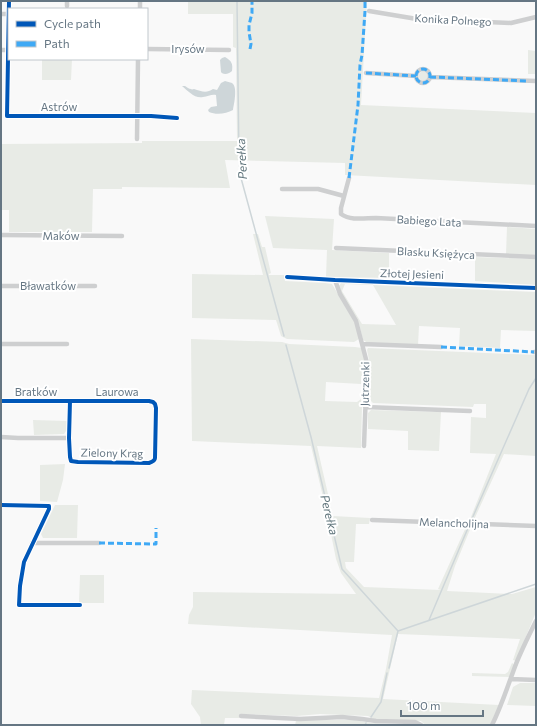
<svg xmlns="http://www.w3.org/2000/svg" width="537" height="726" font-family="Commissioner,sans-serif">
<style>
.green{fill:#e8ebe6;fill-rule:evenodd}
.water{fill:#ced6d9}
.lines{fill:none;stroke-linecap:round;stroke-linejoin:round}
.stream{stroke:#ced6d9;stroke-width:1.5}
.minor{stroke:#cecfd0;stroke-width:4.5}
.quiet{stroke:#3fa9f5;stroke-width:3;stroke-dasharray:6 3;stroke-linecap:butt}
.cycleway-casing{stroke:#fff;stroke-width:6}
.cycleway{stroke:#0057b8;stroke-width:4}
.labels{text-anchor:middle;stroke-width:4;stroke-linejoin:round;paint-order:stroke}
.street-label{font-size:11px;fill:#657683;stroke:#fff}
.water-label{font-size:12px;font-style:italic;fill:#60757c;stroke:#fff}
</style>
<rect width="100%" height="100%" fill="#f9f9f9"/>
<!-- green -->
<path class="green" d="M188 1H367L361 105 536 113V185L345 175V163L225 160 230 188 122 187V189H93L92 232H9V210H1V144L142 143V141H237L236 48 233 47V14H188Z
M528 50 536 51V74H528Z
M42 59H72L71 80H42Z
M419 76a5 5 0 1 1 10 0a5 5 0 1 1-10 0Z
M265 216 334 219 332 250 389 253V278L326 277 327 250 273 248Z
M507 227 536 229V256L506 254Z
M253 234H258L262 247H265L271 273 269 274V275H284L285 281 325 283 332 284 355 323 359 339 354 342 287 339 281 336 276 320 192 318V274L263 275Z
M475 257 536 259V285L475 281Z
M341 283 373 284V285L535 292 536 294V331L501 330 500 348 459 346 460 328 419 326 418 345 368 343 363 340 359 324 340 292 339 286ZM345 284 373 285 396 325 362 324 342 291Z
M191 339 282 342 289 344 355 347 362 348 366 365 365 376H361V384L326 382 325 401 357 402 361 399 362 405 361 448 317 446 333 516 370 518 369 524H356L354 562H345L346 568 364 587 441 590 438 589 466 527H471L455 566 447 591 512 594 536 587V612L516 661 513 660 520 639 398 634 383 699 499 705 490 725H425L421 721 373 719 368 716 320 714 297 716 240 714V718H225L224 725H201L200 717 191 704 192 690 379 698 386 669 392 635 188 624 189 615 193 607V592L356 594 341 573 336 559 327 514 311 446 192 441Z
M368 348 536 355V456L504 454 473 522H469L496 454 470 453 471 417 486 418V404H474L473 407 373 403 369 399 370 365 367 350Z
M371 410 441 412 439 451 408 450V431L368 429V413Z
M33 420 68 421V428L64 434 34 435Z
M65 464 63 480 57 502 40 501V465Z
M55 505H78L77 538H43L41 534Z
M80 575H104V603H79Z
M512 663 515 665 510 677 472 676V673L505 674 508 672Z
M520 683H536V706L507 705 513 687Z
M309 720H355L371 723 415 725H295L296 721Z"/>
<!-- water -->
<path class="water" d="M225 57C232 61 233 64 232 71 230 73 224 76 221 72L220 60 222 58Z
M225 81C227 82 230 82 232 83 238 87 234 104 233 110 226 114 216 115 209 112L208 110 211 107 217 106 216 95C211 94 208 97 203 97 195 99 188 91 182 86H185C187 87 189 89 191 89 192 90 193 89 194 89 201 91 206 94 213 89L217 90 221 83Z"/>
<g class="lines">
<!-- stream -->
<path class="stream" d="M237 1 239 161 241 178 284 336
M286 345 311 437 342 569 398 631 389 668
M471 521 529 389 536 378
M429 620 468 528
M398 631 536 584
M371 717 381 702 387 673
M365 725 366 723"/>
<!-- minor -->
<path class="minor" d="M9 1 7 116H151L177 118
M67 6V1
M140 9V1
M369 11 417 19 511 23 536 17
M1 14H9
M147 49 229 50
M1 50H9
M416 76a7 7 0 1 1 14 0a7 7 0 1 1-14 0Z
M366 73 416 76
M430 77 536 81
M137 139 138 59
M349 178 341 208V214C351 221 365 218 376 218L536 226
M282 189H318L344 196
M1 235 122 236
M336 248 536 257
M287 277 335 280 536 288
M335 280 340 294 356 321 367 363 364 446
M1 286H95
M1 344H67
M362 344 441 347
M534 352H536
M1 401H149L153 402 155 404 156 408 155 458C155 461 152 462 149 463L78 462 71 461 70 457 69 438 70 401
M365 407 470 411
M1 437 18 438H69
M1 505 48 506H49V509L24 562 20 586 19 605H80
M372 520 536 526
M32 543H99
M511 679 536 680
M241 716 300 719 342 717 362 719 376 721 415 722 421 725
M492 725C502 705 508 685 516 664 522 649 529 635 536 621"/>
<!-- quiet -->
<path class="quiet" d="M250 49 251 44 249 32V25L252 13V1
M416 76a7 7 0 1 1 14 0a7 7 0 1 1-14 0Z
M366 73 416 76
M430 77 528 81
M349 178 358 105 360 65 362 55 365 11V1
M441 347 534 352
M99 543 156 544V528"/>
<defs>
<path id="cycleway" d="M9 1 7 116H151L177 118
M287 277 335 280 536 288
M1 401H149L153 402 155 404 156 408 155 458C155 461 152 462 149 463L78 462 71 461 70 457 69 438 70 401
M1 505 48 506H49V509L24 562 20 586 19 605H80"/>
</defs>
<!-- cycleway casing -->
<use href="#cycleway" class="cycleway-casing"/>
<!-- cycleway -->
<use href="#cycleway" class="cycleway"/>
</g>
<g class="labels">
<!-- street labels -->
<g class="street-label">
<text transform="translate(453 20) rotate(3)" y="4">Konika Polnego</text>
<text x="188" y="53">Irysów</text>
<text x="59" y="111">Astrów</text>
<text transform="translate(429 221) rotate(3)" y="4">Babiego Lata</text>
<text x="61" y="240">Maków</text>
<text transform="translate(436 253) rotate(3)" y="4">Blasku Księżyca</text>
<text transform="translate(412 274) rotate(2)" y="4">Złotej Jesieni</text>
<text x="48" y="290">Bławatków</text>
<text transform="translate(365 384) rotate(-89)" y="4">Jutrzenki</text>
<text x="36" y="396">Bratków</text>
<text x="117" y="396">Laurowa</text>
<text transform="translate(112 453) rotate(1)" y="4">Zielony Krąg</text>
<text transform="translate(454 523) rotate(2)" y="4">Melancholijna</text>
</g>
<!-- water labels -->
<g class="water-label">
<text transform="translate(242 159) rotate(-93)" y="4">Perełka</text>
<text transform="translate(329 515) rotate(76)" y="4">Perełka</text>
</g>
</g>
<!-- border -->
<rect width="537" height="726" fill="none" stroke="#657683" stroke-width="4"/>
<!-- legend -->
<rect x="8" y="8" width="140" height="52" fill="#ffffff" stroke="#c1c8cd"/>
<rect x="16" y="21" width="20" height="6" fill="#0057b8" stroke="#c1c8cd"/>
<text x="44" y="28" font-size="12" fill="#657683">Cycle path</text>
<rect x="16" y="41" width="20" height="6" fill="#3fa9f5" stroke="#c1c8cd"/>
<text x="44" y="48" font-size="12" fill="#657683">Path</text>
<!-- scale -->
<path d="M401 710v6h82v-6" fill="none" stroke="#657683" stroke-width="2"/>
<text x="407" y="710" font-size="12" fill="#657683" stroke="#ffffff" stroke-width="3" paint-order="stroke">100 m</text>
</svg>
